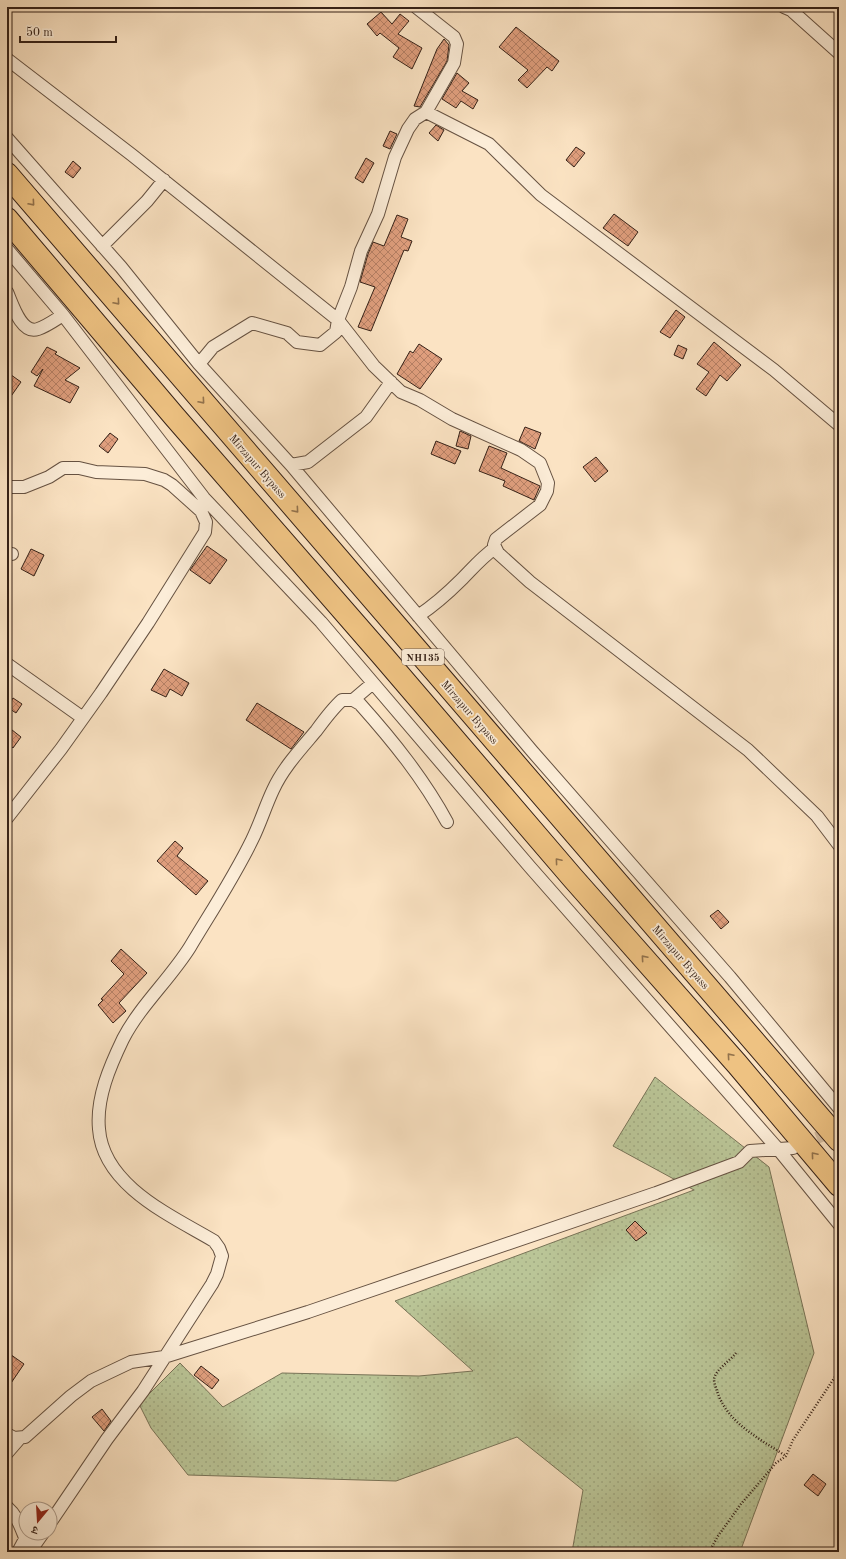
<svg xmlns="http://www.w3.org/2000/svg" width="846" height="1559" font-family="'Old Standard TT','Noto Serif Devanagari',serif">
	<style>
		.grass { fill: url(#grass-dots); stroke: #787357 }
		.building { fill: url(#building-cross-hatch); stroke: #352117 }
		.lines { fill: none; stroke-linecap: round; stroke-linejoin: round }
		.street-tunnel { stroke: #d3bca1; stroke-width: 12; stroke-dasharray: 12 6; stroke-linecap: butt }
		.street-casing { stroke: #665242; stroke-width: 14 }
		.highway-casing { stroke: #352117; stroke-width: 24 }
		.path { stroke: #352117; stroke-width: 2.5; stroke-dasharray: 1 2; stroke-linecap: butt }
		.street { stroke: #fcedd8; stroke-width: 12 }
		.highway { stroke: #eec282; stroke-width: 22 }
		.oneway { stroke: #92724c }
		.labels { text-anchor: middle; stroke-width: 3.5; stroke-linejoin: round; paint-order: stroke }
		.shield { fill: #fcedd8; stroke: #715e51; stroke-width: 1 }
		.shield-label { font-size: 10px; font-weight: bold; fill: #352117 }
		.street-label { font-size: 11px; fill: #352117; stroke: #fcedd8 }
	</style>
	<defs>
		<pattern id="grass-dots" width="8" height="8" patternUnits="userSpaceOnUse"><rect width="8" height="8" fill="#bac597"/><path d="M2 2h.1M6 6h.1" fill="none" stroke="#a0a981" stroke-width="1.8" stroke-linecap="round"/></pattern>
		<pattern id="building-cross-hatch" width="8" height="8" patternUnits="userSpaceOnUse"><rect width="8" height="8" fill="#df9e7d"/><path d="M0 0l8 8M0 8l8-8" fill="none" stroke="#b68065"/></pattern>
	</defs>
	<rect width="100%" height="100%" fill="#fbe3c3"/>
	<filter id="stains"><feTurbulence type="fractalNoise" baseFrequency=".005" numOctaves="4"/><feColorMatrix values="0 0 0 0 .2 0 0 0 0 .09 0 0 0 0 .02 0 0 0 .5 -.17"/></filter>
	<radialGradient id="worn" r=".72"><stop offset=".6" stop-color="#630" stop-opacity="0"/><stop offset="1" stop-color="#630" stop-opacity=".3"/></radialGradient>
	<path class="grass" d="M655,1077L769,1167L814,1353L740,1552H572L583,1490L517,1437L396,1481L188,1475L151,1428L139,1404L180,1363L223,1407L282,1373L419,1376L473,1371L395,1301L694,1190L613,1146Z"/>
	<path class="building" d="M381,12L392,24L400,14L409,21L398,34L422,48L412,69L393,57L399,48L380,33L377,36L367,24Z
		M516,27L559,61L552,71L547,67L527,88L518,80L528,70L499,47Z
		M444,39L449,45L447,61L420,107L414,106L437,49Z
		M457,73L469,83L462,91L478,100L473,109L461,101L456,108L442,99Z
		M436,125L444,130L438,141L429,133Z
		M390,131L397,134L390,149L383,146Z
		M576,147L585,153L574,167L566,160Z
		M366,158L374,163L363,183L355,178Z
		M73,161L81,168L73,178L65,172Z
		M614,214L638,232L628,246L603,228Z
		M397,215L408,219L401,237L412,241L408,251L404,250L371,331L358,327L375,287L360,282L368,254L373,242L384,246Z
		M676,310L685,317L670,338L660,332Z
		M714,342L741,365L727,381L720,375L706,396L696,389L709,372L697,364Z
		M419,344L442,359L420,389L397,374L410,351L413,353Z
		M678,345L687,349L683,359L674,355Z
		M47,347L57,352L55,354L80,368L65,380L79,387L70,403L34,386L43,369L37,376L31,372Z
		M7,372L21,382L7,402Z
		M525,427L541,433L535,449L519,441Z
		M460,431L471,436L468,449L456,446Z
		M110,433L118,439L108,453L99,446Z
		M436,441L461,451L455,464L431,454Z
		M489,446L507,453L501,468L540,486L534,500L503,486L505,481L479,471Z
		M596,457L608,471L595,482L583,467Z
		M207,546L227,560L210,584L190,570Z
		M31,549L44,555L34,576L21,569Z
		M164,669L189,683L182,696L170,689L166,697L151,690Z
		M13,698L22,704L16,713L7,707Z
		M257,703L304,732L291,749L246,720Z
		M7,726L21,737L13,748L7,743Z
		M175,841L183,848L177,856L208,881L196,895L157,861Z
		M718,910L729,922L721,929L710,916Z
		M121,949L147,973L119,1003L126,1011L113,1023L98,1005L103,1000L101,999L124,974L111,961Z
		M635,1221L647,1233L636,1241L626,1230Z
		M7,1352L24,1364L7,1389Z
		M201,1366L219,1380L212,1389L194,1375Z
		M102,1409L111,1421L104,1431L92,1417Z
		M813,1474L826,1484L818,1496L804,1485Z"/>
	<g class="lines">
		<path class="street-tunnel" d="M800,1145L836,1130"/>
		<defs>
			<path id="street" d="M784,7L791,10L839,53
				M7,59L132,155L338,320L374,366L401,392L420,400L452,419L521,450L540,463L548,483L547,491L540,505L496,539L494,545L498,553L530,582L748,750L817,816L839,845
				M426,112L489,144L541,195L774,370L839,425
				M7,138L121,267L199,364L291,465L532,751L730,977L839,1108
				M102,246L147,201L164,180
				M7,249L63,315L204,498L321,622L530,867L778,1149L839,1224
				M7,292C12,303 21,335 38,329C47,326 55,320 63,315
				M199,364L213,347L252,323L287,333L297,342L320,345L336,332L338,320L351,287L361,251L378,214L395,157L408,129L415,119L426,112L454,63L457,44L454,37L416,7
				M291,465L308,462L366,417L391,382
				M7,487H24L49,477L63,468H79L96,472L145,474L164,480L172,485L201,511L206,522L205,532L148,623L101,693L61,749L7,818
				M7,554H12
				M418,616C433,606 448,593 461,580C472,569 482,557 495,548
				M7,664L83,718
				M353,700L373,683
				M7,1434L14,1438L25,1437L71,1396L91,1381L131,1362L164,1357L308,1312L656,1193L739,1162L750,1151L793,1148
				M7,1453L20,1438
				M7,1507C21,1519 22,1535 31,1550L30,1552
				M50,1523L107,1439L143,1391L212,1284L217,1274L222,1256L219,1248L214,1241C172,1216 103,1186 99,1129C96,1098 110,1066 123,1039C140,1006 170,979 190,947C211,912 234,877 252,840C260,824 265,807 273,790C283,768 300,750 316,731C324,720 332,709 342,700H353L360,704C393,741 423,778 447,822
				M31,1550L43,1533
				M18,1552L25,1539"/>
			<path id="highway" d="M7,174L839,1140
				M7,219L174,416L382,655L572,877L737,1064L839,1185"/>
		</defs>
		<use href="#street" class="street-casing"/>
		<use href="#highway" class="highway-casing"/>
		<path class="path" d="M736,1353C730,1361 716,1369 714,1379C714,1383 716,1388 717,1391C727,1423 760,1439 786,1456
			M709,1552L718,1536L741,1504L776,1463L786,1456L793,1440L839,1371"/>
		<use href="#street" class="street"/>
		<use href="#highway" class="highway"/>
	</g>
	<defs><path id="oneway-chevron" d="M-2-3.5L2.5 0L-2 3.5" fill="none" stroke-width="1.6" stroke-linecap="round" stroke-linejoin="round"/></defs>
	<g class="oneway">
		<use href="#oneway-chevron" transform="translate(32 203) rotate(49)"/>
		<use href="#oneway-chevron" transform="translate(117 302) rotate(49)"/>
		<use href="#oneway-chevron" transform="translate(202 401) rotate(49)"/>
		<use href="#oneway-chevron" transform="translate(296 510) rotate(49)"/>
		<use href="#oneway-chevron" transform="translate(558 861) rotate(-130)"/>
		<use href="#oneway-chevron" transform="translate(644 958) rotate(-131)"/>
		<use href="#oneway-chevron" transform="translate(730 1056) rotate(-131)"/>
		<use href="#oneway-chevron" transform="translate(814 1155) rotate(-130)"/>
	</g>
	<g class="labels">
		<rect class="shield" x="402" y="649" width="42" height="16" rx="3"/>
		<g class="shield-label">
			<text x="423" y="661">NH135</text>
		</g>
		<g class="street-label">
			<text transform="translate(258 466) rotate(49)" y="4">Mirzapur Bypass</text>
			<text transform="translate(470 712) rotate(49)" y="4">Mirzapur Bypass</text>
			<text transform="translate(681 957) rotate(49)" y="4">Mirzapur Bypass</text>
		</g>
	</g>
	<rect width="846" height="1559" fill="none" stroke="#fbe3c3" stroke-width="24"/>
	<rect x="8" y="8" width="830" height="1543" fill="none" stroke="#352117" stroke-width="2"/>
	<rect x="12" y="12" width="822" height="1535" fill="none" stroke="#352117"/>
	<g transform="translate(38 1521) rotate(198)"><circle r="19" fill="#fcedd8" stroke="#ac9b8b"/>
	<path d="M0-3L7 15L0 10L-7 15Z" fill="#8f2418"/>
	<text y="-6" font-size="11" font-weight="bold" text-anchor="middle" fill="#352117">उ</text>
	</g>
	<path d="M20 36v6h96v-6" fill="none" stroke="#352117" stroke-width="2"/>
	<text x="26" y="36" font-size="12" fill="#352117" stroke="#fcedd8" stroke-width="3" paint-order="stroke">50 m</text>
	<rect width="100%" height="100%" filter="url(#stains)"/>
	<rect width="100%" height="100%" fill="url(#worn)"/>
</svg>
